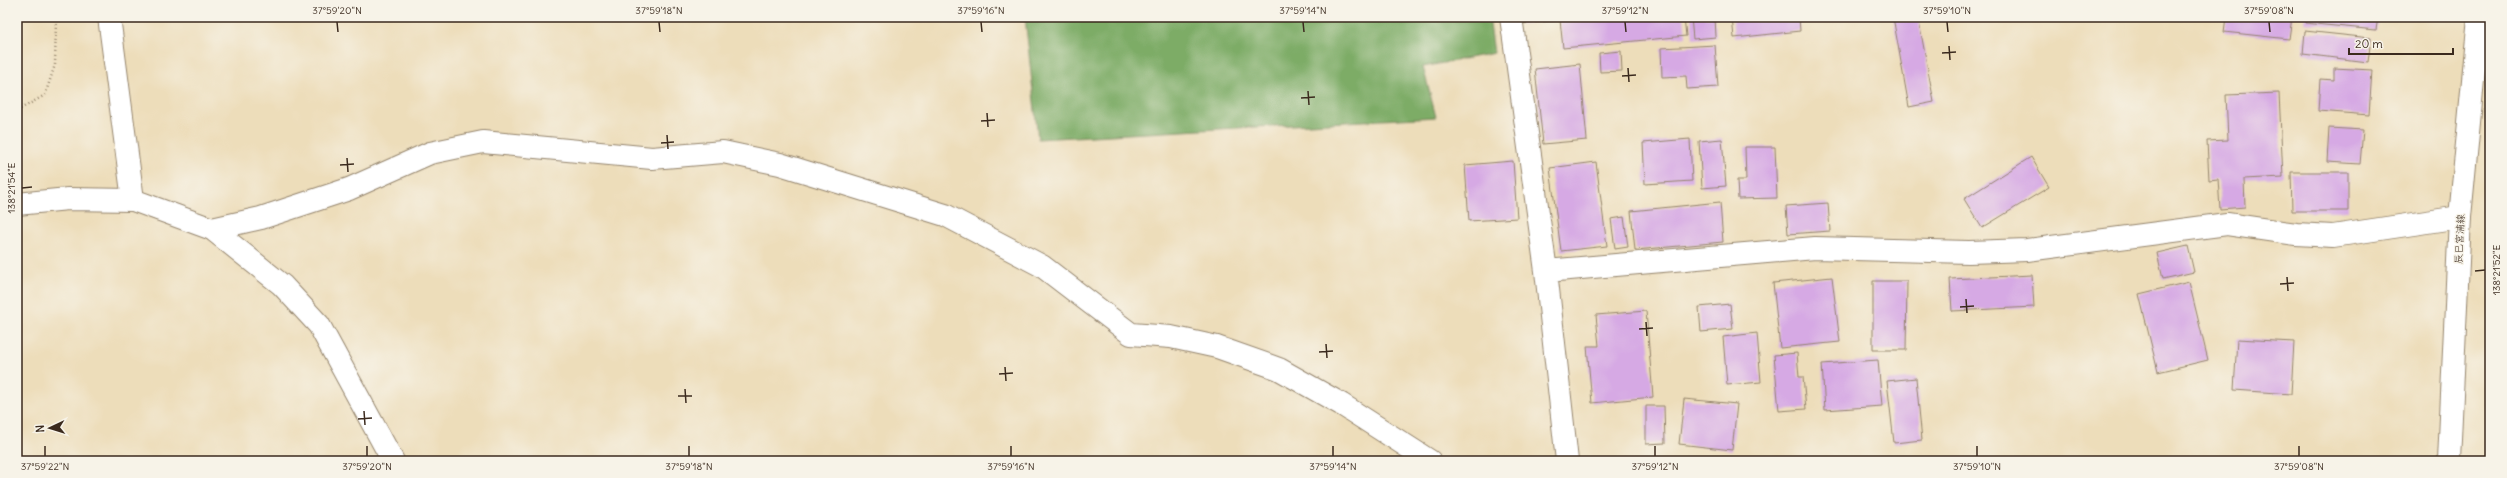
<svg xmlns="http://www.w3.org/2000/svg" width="2507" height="478" font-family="Delius,'Klee One',sans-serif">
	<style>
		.forest { fill: #7dac66; stroke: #5c6b42 }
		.building { fill: #d6a9e4 }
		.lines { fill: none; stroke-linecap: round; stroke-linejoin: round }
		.street-casing { stroke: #94846c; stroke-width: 24 }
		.secondary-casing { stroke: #94846c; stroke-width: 24 }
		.path { stroke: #94846c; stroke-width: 2.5; stroke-dasharray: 1 3; stroke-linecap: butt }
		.street { stroke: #fff; stroke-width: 22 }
		.secondary { stroke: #fff; stroke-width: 22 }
		.ticks { fill: none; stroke: #3b2a1e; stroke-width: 1.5 }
		.labels { text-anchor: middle; stroke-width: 3; stroke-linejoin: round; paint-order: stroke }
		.street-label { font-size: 10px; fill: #3b2a1e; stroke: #f7f3e8 }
		.neatline { fill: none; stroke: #3b2a1e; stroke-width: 1.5 }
		.ticks-label { font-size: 10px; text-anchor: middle; fill: #3b2a1e }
	</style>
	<rect width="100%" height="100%" fill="#f7f3e8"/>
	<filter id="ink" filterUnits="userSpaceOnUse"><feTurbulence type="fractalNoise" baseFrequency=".025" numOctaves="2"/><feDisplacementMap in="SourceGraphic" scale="8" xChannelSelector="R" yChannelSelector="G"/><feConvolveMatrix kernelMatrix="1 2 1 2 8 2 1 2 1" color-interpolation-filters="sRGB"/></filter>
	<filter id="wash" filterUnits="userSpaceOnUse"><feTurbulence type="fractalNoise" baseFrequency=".012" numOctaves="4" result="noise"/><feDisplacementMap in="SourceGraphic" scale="16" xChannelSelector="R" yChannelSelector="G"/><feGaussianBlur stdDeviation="0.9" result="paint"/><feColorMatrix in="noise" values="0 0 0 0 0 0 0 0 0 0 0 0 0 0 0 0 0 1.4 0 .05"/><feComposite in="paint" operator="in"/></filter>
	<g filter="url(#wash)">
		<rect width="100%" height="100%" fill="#edddba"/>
		<path class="forest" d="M1025,17H1489L1494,53L1423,67L1436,117L1038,139Z"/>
		<g id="blocks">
			<path class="building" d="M1519,17H1684L1686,36L1563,48L1560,20L1520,24Z
				M1691,17H1715L1716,37L1693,39Z
				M1732,17H1799L1800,31L1734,38Z
				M1893,17H1918L1934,102L1909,107Z
				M2226,17H2292L2289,39L2224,32Z
				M2306,17H2378L2376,30L2305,23Z
				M2305,31L2371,38L2368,62L2303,54Z
				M1715,45L1718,87L1687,89L1686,76L1662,77L1661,48Z
				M1621,51L1622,71L1600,72L1599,53Z
				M1580,64L1587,140L1543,144L1535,69Z
				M2334,68L2372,70L2369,115L2318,111L2320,79L2334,80Z
				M2279,93L2283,177L2244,179L2245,207L2220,209L2218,179L2209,180L2207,141L2228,140L2226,95Z
				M2329,128L2363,130L2360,164L2327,162Z
				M1690,139L1692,181L1645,184L1643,143Z
				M1722,139L1726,186L1702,188L1699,141Z
				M1745,147H1775L1777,198L1738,199L1737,180H1746Z
				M2031,157L2049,187L1982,228L1964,199Z
				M1513,161L1517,218L1469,221L1465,165Z
				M1596,162L1607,246L1561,251L1550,168Z
				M2291,172H2348V211H2292Z
				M1720,202L1723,242L1635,250L1631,211Z
				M1828,203L1830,231L1788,234L1786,206Z
				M1624,217L1628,247L1615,249L1611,219Z
				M2188,246L2194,272L2163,279L2157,253Z
				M2032,275L2034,307L1952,311L1950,279Z
				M1832,277L1840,342L1780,348L1773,283Z
				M1873,281H1907L1906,350H1873Z
				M2189,282L2208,360L2158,372L2139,294Z
				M1730,304L1733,329L1701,332L1699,307Z
				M1646,311L1653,397L1592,403L1587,346H1599L1596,315Z
				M1757,333L1761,382L1727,385L1723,337Z
				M2237,339L2294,342L2291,394L2234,390Z
				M1797,353L1799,377H1803L1806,409L1779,411L1774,355Z
				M1878,360L1882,406L1825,410L1822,364Z
				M1916,378L1922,440L1894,443L1887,381Z
				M1684,399L1737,404L1732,450L1679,444Z
				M1646,406H1664L1665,443L1646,444Z"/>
		</g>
	</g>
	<g filter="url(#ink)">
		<use href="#blocks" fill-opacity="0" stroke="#94846c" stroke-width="1"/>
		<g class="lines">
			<defs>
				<path id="street" d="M109,17L133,200
					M1511,17L1546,271L1815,248L1969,252L2027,250L2227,224L2296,234L2333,236L2460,217
					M212,229L261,218L349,189L430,153L483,142L652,158L723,152L780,164L945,215L1042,266L1131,334L1171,337L1217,347L1279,369L1341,404L1430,461
					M1546,271L1567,461"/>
				<path id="secondary" d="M17,204L68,199L133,200L212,229L282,285L319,325L393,461
					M2449,461L2460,217L2479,17"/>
			</defs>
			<use href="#street" class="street-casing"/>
			<use href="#secondary" class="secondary-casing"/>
			<path class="path" d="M17,111L45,95L55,65L56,17"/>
			<use href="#street" class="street"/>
			<use href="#secondary" class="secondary"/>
		</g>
	</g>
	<path class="ticks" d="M337,22L338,32M659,22L660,32M981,22L982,32M1303,22L1304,32M1625,22L1626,32M1947,22L1948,32M2269,22L2270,32M1949,46L1950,60M1942,53L1956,52M1628,68L1629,82M1622,76L1636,75M1308,91L1309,105M1301,98L1315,97M987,113L988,127M981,121L995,120M667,135L668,149M661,143L674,142M347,158L348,172M340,165L354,164M22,188L32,187M2475,271L2485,270M2287,277L2288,291M2280,284L2294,283M1966,299L1967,313M1960,307L1974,306M1646,322L1647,336M1639,329L1653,328M1326,344L1327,358M1319,352L1333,351M1005,367L1006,381M999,374L1013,373M685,389L686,403M678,396H692M364,411L365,425M358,419L372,418M45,446V456M367,446V456M689,446V456M1011,446V456M1333,446V456M1655,446V456M1977,446V456M2299,446V456"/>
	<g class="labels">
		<g class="street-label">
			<text transform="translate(2459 239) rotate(-87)" y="4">辰巳宮浦線</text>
		</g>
	</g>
	<rect width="2507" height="478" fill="none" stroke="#f7f3e8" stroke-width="44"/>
	<g transform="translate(50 428) rotate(266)" stroke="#f7f3e8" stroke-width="3" paint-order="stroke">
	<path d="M0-3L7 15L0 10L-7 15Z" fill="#3b2a1e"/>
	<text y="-6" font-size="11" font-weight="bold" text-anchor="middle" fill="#3b2a1e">N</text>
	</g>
	<path d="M2349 48v6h104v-6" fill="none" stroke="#3b2a1e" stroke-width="2"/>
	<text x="2355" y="48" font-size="12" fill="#3b2a1e" stroke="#f7f3e8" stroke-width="3" paint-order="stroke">20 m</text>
	<rect x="22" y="22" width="2463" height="434" class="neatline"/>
	<g class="ticks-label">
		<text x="337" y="14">37°59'20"N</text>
		<text x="659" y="14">37°59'18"N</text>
		<text x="981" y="14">37°59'16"N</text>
		<text x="1303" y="14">37°59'14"N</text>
		<text x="1625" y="14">37°59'12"N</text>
		<text x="1947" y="14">37°59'10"N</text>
		<text x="2269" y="14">37°59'08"N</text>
		<text transform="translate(11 188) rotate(-90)" y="4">138°21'54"E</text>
		<text transform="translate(2496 270) rotate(-90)" y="4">138°21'52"E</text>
		<text x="45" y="470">37°59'22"N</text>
		<text x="367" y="470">37°59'20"N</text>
		<text x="689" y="470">37°59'18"N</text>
		<text x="1011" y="470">37°59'16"N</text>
		<text x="1333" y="470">37°59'14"N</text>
		<text x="1655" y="470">37°59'12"N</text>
		<text x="1977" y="470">37°59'10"N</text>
		<text x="2299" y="470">37°59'08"N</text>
	</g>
</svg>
